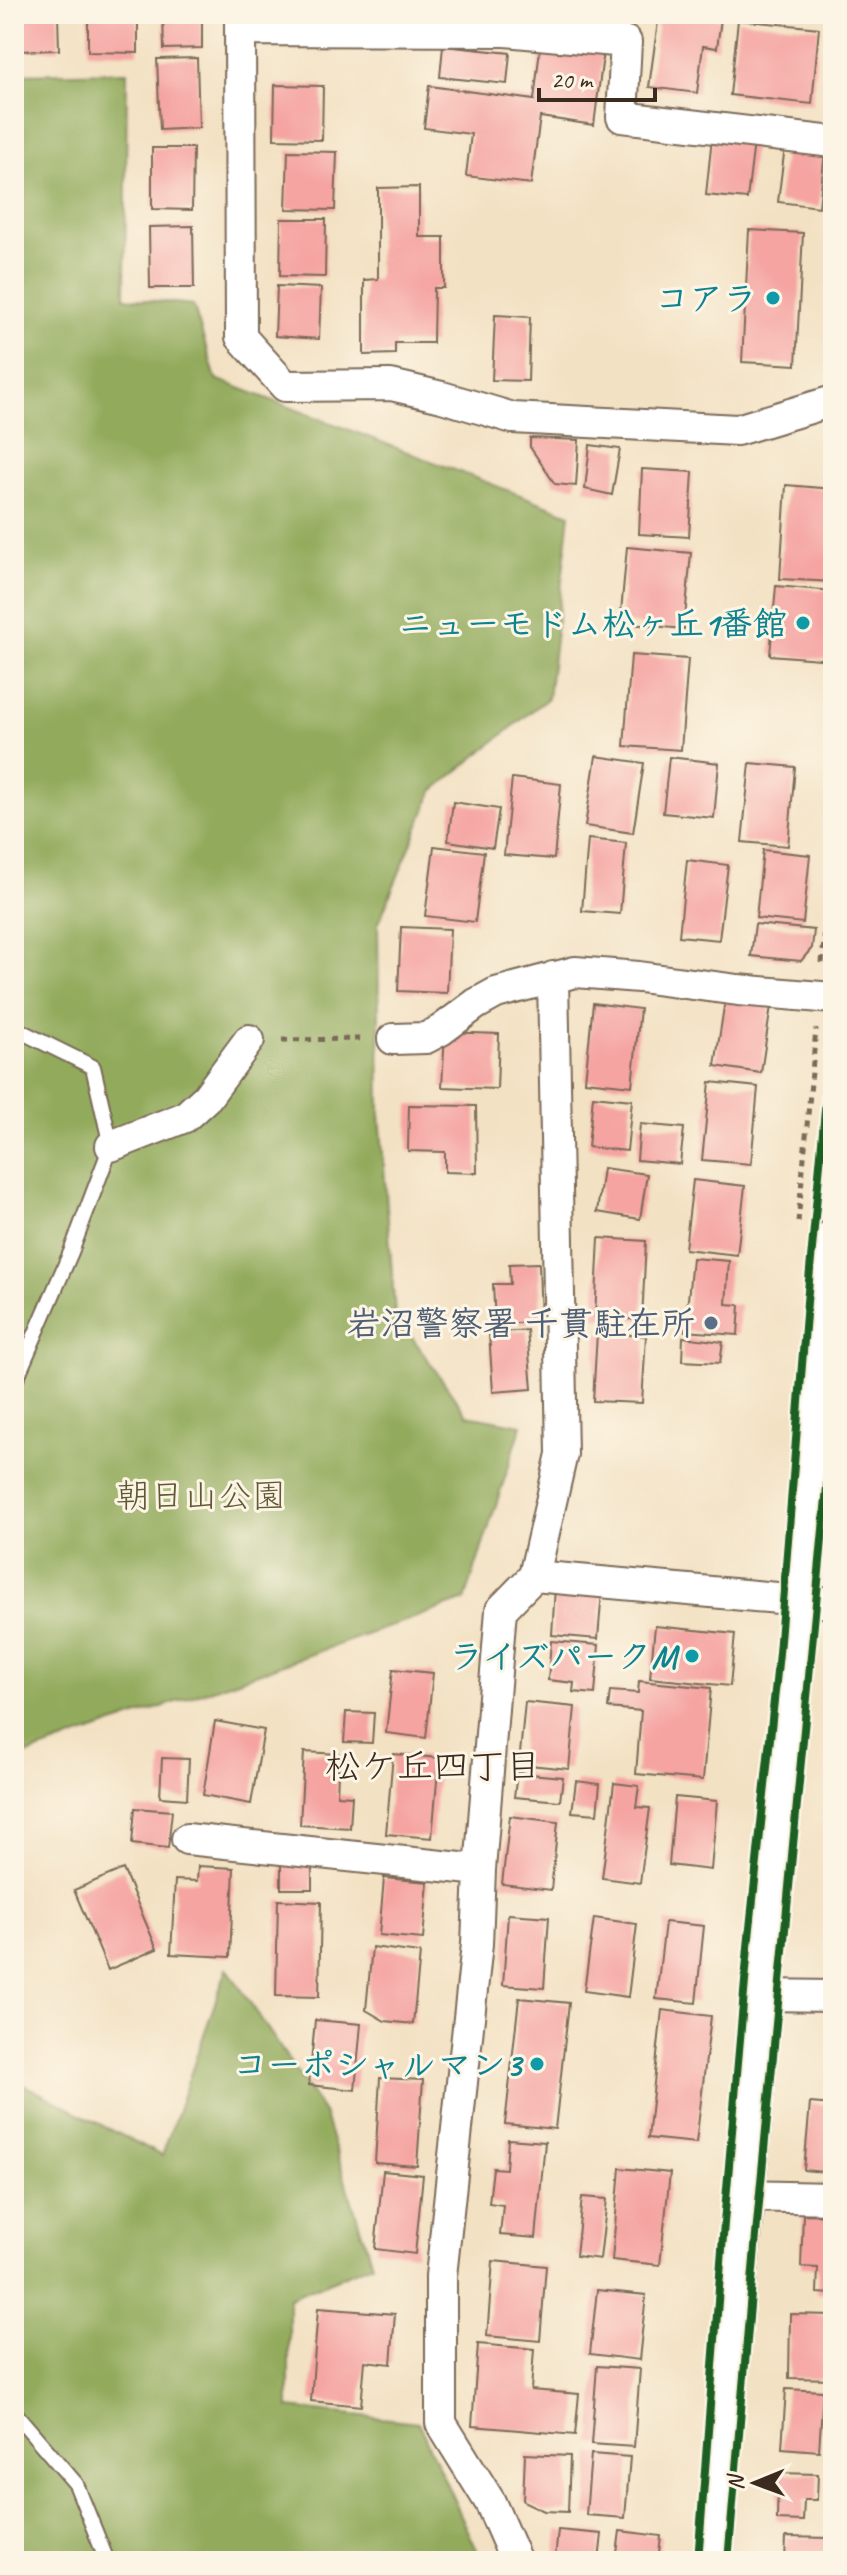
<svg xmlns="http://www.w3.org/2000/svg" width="847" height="2575" font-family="Caveat,'Klee One',sans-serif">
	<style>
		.forest { fill: #92aa5b; stroke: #666a3c; stroke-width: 2 }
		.building { fill: #f5a4a2 }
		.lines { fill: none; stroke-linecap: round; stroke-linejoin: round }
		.service-casing { stroke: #7b6a58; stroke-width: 18 }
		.minor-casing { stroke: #7b6a58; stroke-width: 34 }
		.tertiary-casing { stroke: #7b6a58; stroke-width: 40 }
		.path { stroke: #7b6a58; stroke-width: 5; stroke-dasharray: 6 6; stroke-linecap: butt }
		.service { stroke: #fff; stroke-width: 14 }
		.minor { stroke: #fff; stroke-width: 30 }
		.tertiary { stroke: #fff; stroke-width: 36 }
		.cycleway-casing { stroke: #fcf5e5; stroke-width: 13 }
		.cycleway { stroke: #1b5e20; stroke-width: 8 }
		.culture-dot { fill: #0f9aa8; stroke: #fcf5e5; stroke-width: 3 }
		.service-dot { fill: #5c6f8a; stroke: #fcf5e5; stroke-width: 3 }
		.labels { text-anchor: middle; stroke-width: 6; stroke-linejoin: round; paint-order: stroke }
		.culture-label { font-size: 34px; font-weight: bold; fill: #0d838f; stroke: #fcf5e5; text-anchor: end }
		.service-label { font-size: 34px; font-weight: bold; fill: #4e5e75; stroke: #fcf5e5; text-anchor: end }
		.park-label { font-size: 34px; fill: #615834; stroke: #fcf5e5 }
		.neighbourhood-label { font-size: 36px; fill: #3b2a1e; stroke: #fcf5e5 }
	</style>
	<rect width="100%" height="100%" fill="#fcf5e5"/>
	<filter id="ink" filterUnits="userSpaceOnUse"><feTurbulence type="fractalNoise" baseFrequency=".0125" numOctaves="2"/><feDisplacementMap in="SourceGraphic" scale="16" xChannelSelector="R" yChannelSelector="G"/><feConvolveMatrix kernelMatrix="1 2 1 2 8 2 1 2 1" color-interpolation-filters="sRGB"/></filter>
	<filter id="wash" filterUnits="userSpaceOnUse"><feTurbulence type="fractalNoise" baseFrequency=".006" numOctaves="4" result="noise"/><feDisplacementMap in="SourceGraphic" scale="32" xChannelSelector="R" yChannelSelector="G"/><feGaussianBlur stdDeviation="1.8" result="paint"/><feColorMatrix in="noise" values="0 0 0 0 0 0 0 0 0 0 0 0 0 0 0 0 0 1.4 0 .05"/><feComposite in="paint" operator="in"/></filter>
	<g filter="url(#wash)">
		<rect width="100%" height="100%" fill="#f3e1c3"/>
		<path class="forest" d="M127,72L125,298L193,305L216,379L570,514L548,698L433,791L378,924L380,1114L395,1313L467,1415L522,1425L465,1600L14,1759V74Z
			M227,1968L324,2113L372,2264L289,2298V2408L418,2422L482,2561H14V2080L162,2156Z"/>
		<g id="blocks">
			<path class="building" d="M15,14H58L59,50L16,51Z
				M88,14H138V53L88,52Z
				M163,14H202V48L164,49Z
				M659,14H684L721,19L717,48L703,46L697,93L649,87Z
				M738,20L819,28L812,104L730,95Z
				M541,40L604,48L594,125L540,117L531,184L466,176L471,134L424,128L429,86L534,100Z
				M443,46L510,53L507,84L440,77Z
				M197,58L199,128L160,130L157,59Z
				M275,85L323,86L322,140L274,139Z
				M712,137L754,142L747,199L706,195Z
				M785,146L825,151L819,207L778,202Z
				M152,148H193L192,210L152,209Z
				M288,151L337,152L335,210L286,209Z
				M419,187V237H444V288H434L433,343H395V354L364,355V280L378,279V188Z
				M281,219H326L325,277L280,276Z
				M193,226L194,288H150L149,227Z
				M749,230L803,233L796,365L742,362Z
				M277,286L321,288L319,339L275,336Z
				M495,315L530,317L528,381L492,380Z
				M530,438L579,440L576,486L555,484L530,447Z
				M590,445L620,449L612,495L585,489Z
				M642,469L693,472L689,537L639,534Z
				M786,485L833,489V582L780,579Z
				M627,547L691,553L684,629L620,623Z
				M776,586L833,591L832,660L770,655Z
				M631,655L688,659L681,750L624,746Z
				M596,756L644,763L633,833L585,826Z
				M669,757L719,763L714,818L663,813Z
				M750,763L795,767L788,846L742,842Z
				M512,778L561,784L554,859L504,855Z
				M453,802L499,809L493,848L448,841Z
				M588,839L626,843L620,914L582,911Z
				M434,846L484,852L475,922L425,916Z
				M763,850L810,855L803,923L756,918Z
				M687,860L728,865L719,940L679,936Z
				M755,924L814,930L812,948L801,961L751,956Z
				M401,927L450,929L447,993L398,991Z
				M725,1000L771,1006L761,1073L715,1066Z
				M593,1003L640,1009L632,1086L585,1081Z
				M445,1032L499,1034L497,1089L442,1087Z
				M710,1082L758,1087L751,1164L702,1160Z
				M593,1096L632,1100L627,1151L588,1147Z
				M409,1105L476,1106L477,1173L445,1172V1152L408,1151Z
				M640,1124L684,1128L680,1164L637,1160Z
				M603,1168L647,1174L640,1219L597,1212Z
				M693,1180L745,1186L737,1255L685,1249Z
				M599,1238L646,1241L642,1320L595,1317Z
				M692,1258L729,1261L726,1304L740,1305L738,1335L685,1331Z
				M539,1263L541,1322L495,1324L493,1284H510L509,1264Z
				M527,1330L532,1389L493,1392L489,1333Z
				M597,1333L646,1336L642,1403L593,1401Z
				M683,1337L723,1342L720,1363L682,1361Z
				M555,1587L602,1590L598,1639L552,1635Z
				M655,1626L735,1634L730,1686L650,1678Z
				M551,1641L599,1645L595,1694L573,1692L574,1683L548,1680Z
				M393,1669L433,1673L426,1738L386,1733Z
				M639,1681L711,1688L703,1780L636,1774L641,1711L608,1708L610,1691L638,1693Z
				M525,1702L575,1707L569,1769L519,1764Z
				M346,1712L374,1713L372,1743L344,1742Z
				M215,1721L264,1730L251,1804L203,1795Z
				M304,1752L339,1754L337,1795L352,1796L350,1828L300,1825Z
				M393,1754L439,1758L432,1838L386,1834Z
				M162,1758L189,1759L187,1799L160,1797Z
				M517,1773L563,1777L560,1801L514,1797Z
				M576,1781L600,1784L597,1814L572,1812Z
				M614,1783L639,1786L636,1807L650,1808L640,1883L602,1878Z
				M675,1797L717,1801L711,1870L669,1865Z
				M135,1808L172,1811L168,1848L132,1844Z
				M510,1816L558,1822L551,1890L502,1884Z
				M281,1859H312V1889H281Z
				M198,1866L234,1868L230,1957L171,1954L175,1880L197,1881Z
				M123,1869L157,1949L108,1970L74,1890Z
				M384,1878L428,1882L423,1939L379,1935Z
				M278,1900L321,1902L319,1997L276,1996Z
				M508,1914L549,1917L544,1988L503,1985Z
				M594,1918L637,1924L628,1997L584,1991Z
				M665,1922L704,1926L696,2003L656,1999Z
				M372,1947L420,1953L413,2024L385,2021L366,2010Z
				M519,1998L569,2003L555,2129L505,2124Z
				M662,2010L711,2016L696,2143L648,2138Z
				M315,2020L361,2024L355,2090L309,2085Z
				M380,2078L423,2080L417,2166L375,2163Z
				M810,2103L833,2105V2173L804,2170Z
				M508,2139L545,2142L536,2238L500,2235L503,2205L489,2203L493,2168L506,2169Z
				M620,2168L670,2173L660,2265L612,2260Z
				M383,2171L423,2175L415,2254L375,2249Z
				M582,2197L607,2199L600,2259L576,2256Z
				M803,2214L833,2215V2294L817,2293L818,2268L801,2267Z
				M493,2261L546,2266L540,2341L487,2336Z
				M597,2290L646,2295L639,2360L590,2354Z
				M318,2308L395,2314L391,2364L365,2361L361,2406L311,2401Z
				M790,2314L833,2315V2379L789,2378Z
				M478,2344L534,2349L531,2390L579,2394L575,2435L472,2426Z
				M597,2366L640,2369L634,2447L591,2444Z
				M786,2389L823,2391L819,2451L782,2448Z
				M525,2454L570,2456L568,2512L544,2511L523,2501Z
				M591,2454L630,2457L625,2518L586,2515Z
				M778,2473L818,2474L817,2500H804L803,2521L777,2520Z
				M558,2530L602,2534L599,2561L555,2560Z
				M620,2531L661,2536L658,2561H616Z
				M786,2537L829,2538L828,2561H785Z"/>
		</g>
	</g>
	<g filter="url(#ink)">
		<use href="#blocks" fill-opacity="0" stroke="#7b6a58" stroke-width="2"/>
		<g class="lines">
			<defs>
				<path id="service" d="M14,1028L93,1067L111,1146L71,1252L14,1384
					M14,2412L76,2484L107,2561"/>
				<path id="minor" d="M240,14L241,337L285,386L391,385L442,397L513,418L737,430L833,401
					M241,30L505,31L626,42L622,117L833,142
					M393,1039L426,1038L441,1030L476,1004L496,993L575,972L639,977L738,990L833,998
					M111,1146L185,1117L207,1097L249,1040
					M534,1576L833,1603
					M187,1839L480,1870
					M763,1995L833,1996
					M744,2196L833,2198
					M516,2561L490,2502L441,2423V2276L477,1944L480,1870L501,1610L534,1576L562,1454L553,977"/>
				<path id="tertiary" d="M713,2561C751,2120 795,1679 833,1238"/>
			</defs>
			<use href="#service" class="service-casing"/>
			<use href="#minor" class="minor-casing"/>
			<use href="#tertiary" class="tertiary-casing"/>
			<path class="path" d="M822,963L833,840
				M282,1040L360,1039
				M798,1222L816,1029"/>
			<use href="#service" class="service"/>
			<use href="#minor" class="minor"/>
			<use href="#tertiary" class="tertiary"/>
			<defs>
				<path id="cycleway" d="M698,2561L724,2223L748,1947L779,1653L807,1302L833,1025
					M728,2561L757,2224L833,1424"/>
			</defs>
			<use href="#cycleway" class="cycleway-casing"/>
			<use href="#cycleway" class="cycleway"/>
		</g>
	</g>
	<g class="culture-dot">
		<circle cx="773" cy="298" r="8"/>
		<circle cx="803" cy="623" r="8"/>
		<circle cx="692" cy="1656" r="8"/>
		<circle cx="537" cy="2064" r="8"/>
	</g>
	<circle class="service-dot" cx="711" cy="1323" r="8"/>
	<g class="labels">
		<g class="culture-label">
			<text x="757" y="310">コアラ</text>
			<text x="787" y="635">ニューモドム松ヶ丘1番館</text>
			<text x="676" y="1668">ライズパークM</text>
			<text x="521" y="2076">コーポシャルマン3</text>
		</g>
		<g class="service-label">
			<text x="695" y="1335">岩沼警察署 千貫駐在所</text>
		</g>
		<g class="park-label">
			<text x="201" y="1507">朝日山公園</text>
		</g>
		<g class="neighbourhood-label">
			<text x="433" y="1778">松ケ丘四丁目</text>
		</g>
	</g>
	<rect width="847" height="2575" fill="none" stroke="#fcf5e5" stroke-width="48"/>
	<g transform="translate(755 2483) rotate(269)" stroke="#fcf5e5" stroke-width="6" paint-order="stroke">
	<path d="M0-6L14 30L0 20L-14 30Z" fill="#3b2a1e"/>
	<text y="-12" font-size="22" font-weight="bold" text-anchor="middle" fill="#3b2a1e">N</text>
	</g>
	<path d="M539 88v12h116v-12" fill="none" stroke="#3b2a1e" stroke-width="4"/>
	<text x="551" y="88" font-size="24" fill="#3b2a1e" stroke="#fcf5e5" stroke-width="6" paint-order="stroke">20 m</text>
</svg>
